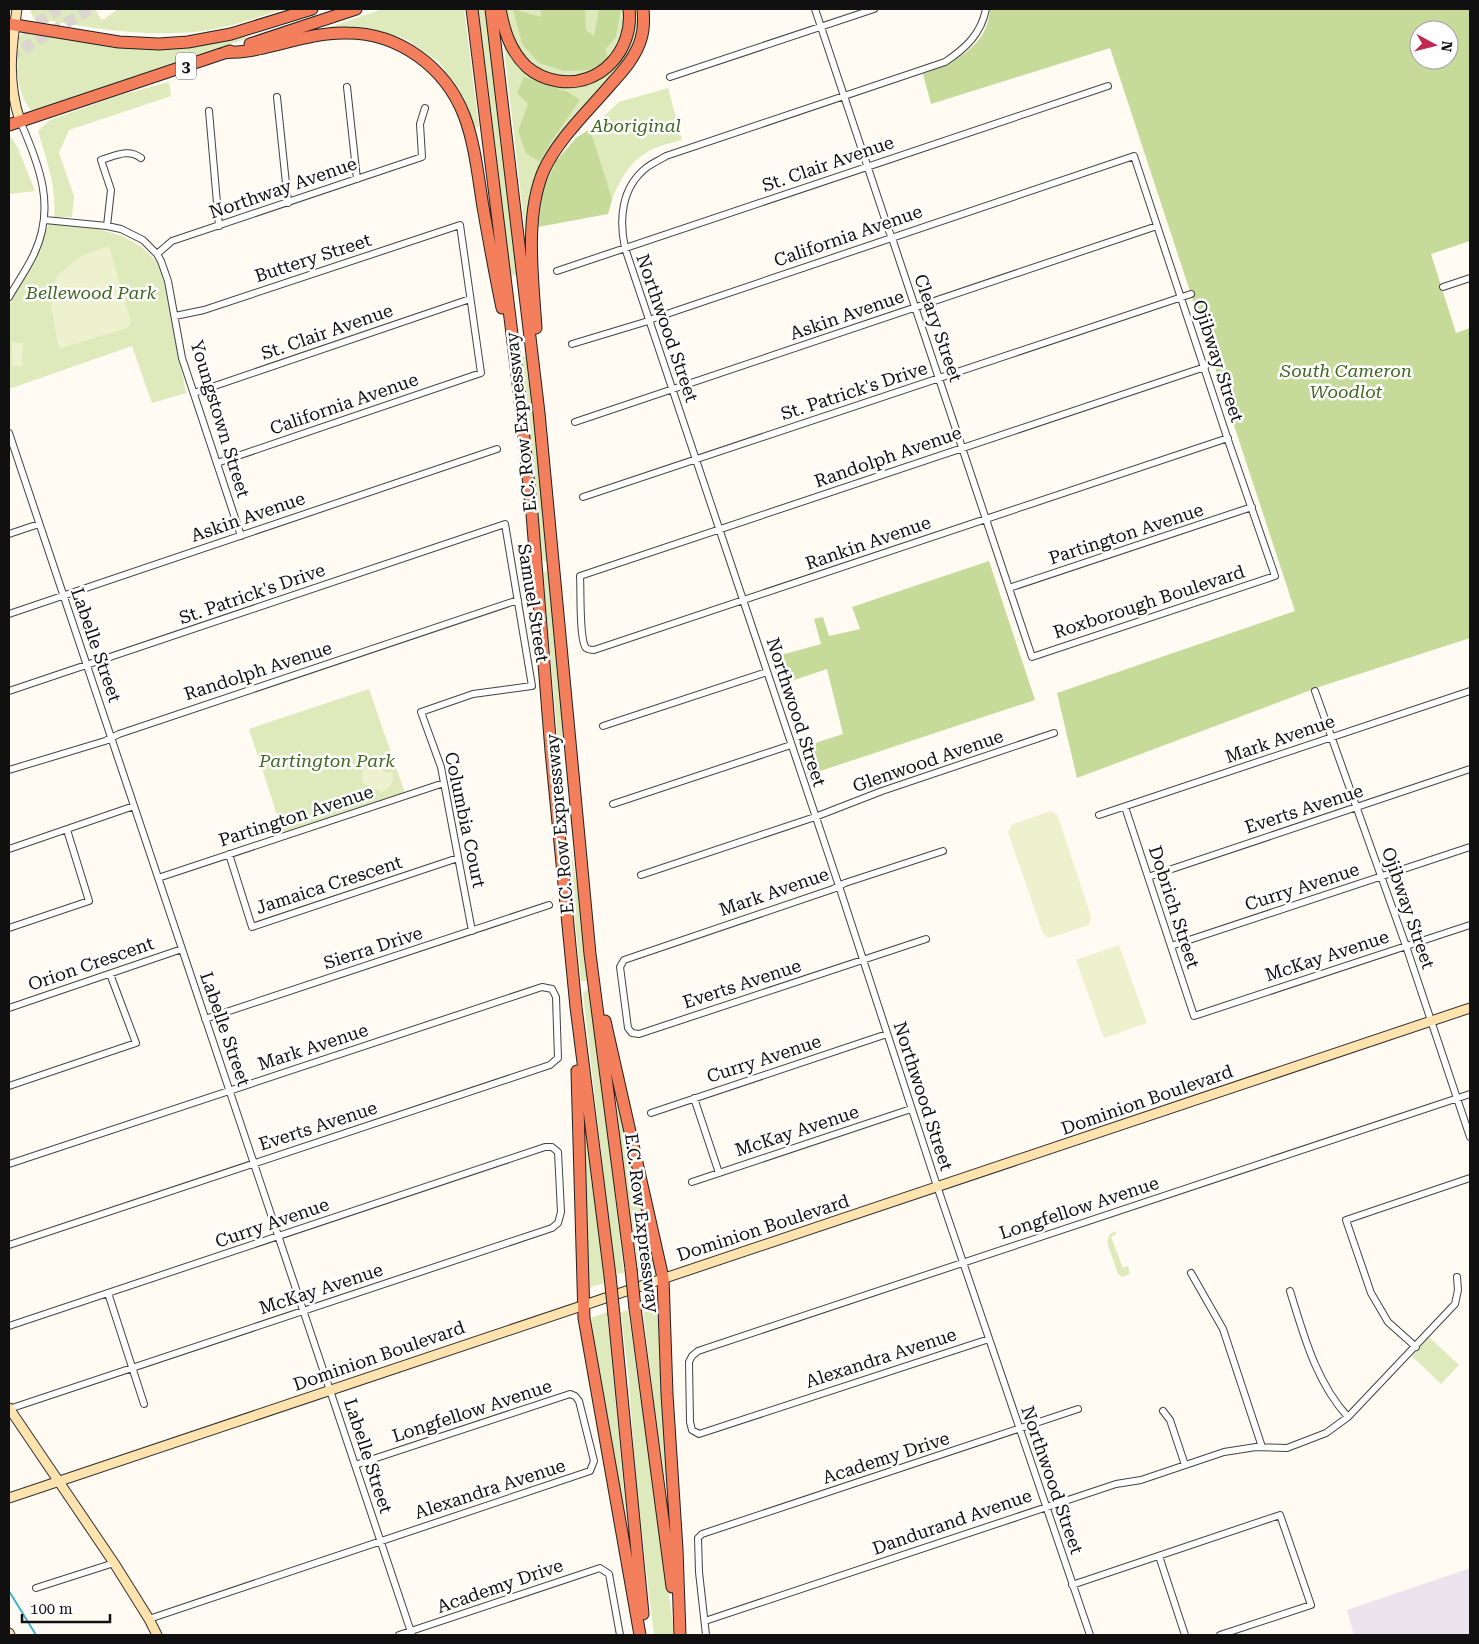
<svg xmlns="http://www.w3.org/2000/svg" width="1479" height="1644" font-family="'Roboto Serif',serif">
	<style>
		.industrial { fill: #ebe4ee }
		.green { fill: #deeabb }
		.forest { fill: #c6db9a; fill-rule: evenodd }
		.pitch { fill: #edf1cd }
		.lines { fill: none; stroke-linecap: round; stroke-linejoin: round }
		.stream { stroke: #3eb4cd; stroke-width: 2 }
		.highway-tunnel { stroke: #dbd7d0; stroke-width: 11; stroke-dasharray: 11 5.5; stroke-linecap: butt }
		.street-casing { stroke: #434343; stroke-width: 8 }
		.secondary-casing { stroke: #323232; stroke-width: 11 }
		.highway-casing { stroke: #212121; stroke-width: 13 }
		.street { stroke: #fff; stroke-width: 6 }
		.secondary { stroke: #fee3ae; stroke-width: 9 }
		.highway { stroke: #f37f5c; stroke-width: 11 }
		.highway-bridge-casing { stroke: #212121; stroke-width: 13; stroke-linecap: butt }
		.highway-bridge { stroke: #f37f5c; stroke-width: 11 }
		.labels { text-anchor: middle; stroke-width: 5; stroke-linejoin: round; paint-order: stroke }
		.shield { fill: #fff; stroke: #585858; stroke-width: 1 }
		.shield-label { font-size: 16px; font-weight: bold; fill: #101010 }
		.park-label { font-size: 18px; font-style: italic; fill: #3f681f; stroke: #fff }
		.street-label { font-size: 18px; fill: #101010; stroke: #fff }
	</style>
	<rect width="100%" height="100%" fill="#fffaf2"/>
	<path class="industrial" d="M1470,1568V1635H1354L1347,1610Z"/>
	<path class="green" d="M30,9H95L101,19H104L118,9H283C254,19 225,29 194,32C140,37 86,27 33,18Z
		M383,9H464L479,127L473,128L460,92L440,63L406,39L369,28L315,32Z
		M478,9H486L520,274L511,276Z
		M505,9H626L620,47L598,68L578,75H558L539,68L526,57L516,43Z
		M634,9H641L636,42L627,60L554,145L526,239L503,39L552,83L613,67Z
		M24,33L137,49L191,46L245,36L246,39L36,110H31C15,91 16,62 19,40L20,35Z
		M169,82L171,96L69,130L59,153L74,196L72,217H54C57,187 46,159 38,131L50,120L117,96Z
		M668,88L682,140C672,143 660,145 651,150C626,163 615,188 608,214L592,135L576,138L590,129L619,102Z
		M9,137H11L18,148L35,191L9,194Z
		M49,223L98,229L122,236L142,247L159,264L166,285L186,393L152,403L132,346L9,389V305L35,261Z
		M522,356H526L529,358L551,560L546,562L542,559L520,360Z
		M549,569L556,627L563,744L558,743L543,573Z
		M369,689L405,793L283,833L249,729Z
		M570,844L586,938L591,981H581L575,920Z
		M587,989L591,992L624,1273L615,1274L583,993Z
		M616,1095L654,1265V1269L639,1273L621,1145Z
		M585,1111L605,1283L588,1288L582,1112Z
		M1116,1231V1234L1111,1237L1123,1268L1128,1266L1130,1274L1122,1277L1118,1274L1107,1242L1110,1234Z
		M658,1296L669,1507L654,1404L642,1300Z
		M628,1310C643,1419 662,1527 674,1635H654L637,1492L628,1372L621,1312Z
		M607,1312L628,1534L626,1536L591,1318Z
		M1429,1337L1459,1365L1441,1384L1412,1356Z"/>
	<path class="forest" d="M513,9L541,17V9H585L586,30L594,36L599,9H621L616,37L605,50L608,58L592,70L564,71L539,63L522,44Z
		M990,9H1470V241L1431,254L1456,333L1470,328V638L1319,687L1077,778L1057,693L1295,611L1110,48L931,104L923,74C954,62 988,47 990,9ZM1419,30H1449V60H1419Z
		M524,77L568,92L580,100L551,142L540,162L526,153L518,131L528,104L517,93Z
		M590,129L612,199L608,214L538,227L543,190L556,161L576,138Z
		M989,561L1035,700L808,775L800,748L843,734L827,669L779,685L770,658L821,644L814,619L823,617L829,636L860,629L852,607Z"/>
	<path class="pitch" d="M109,246L131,322L127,328L59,349L51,307L56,277L81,256Z
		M12,342L23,343L22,366H11Z
		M370,765L378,766L387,773L392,772C395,780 391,788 382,792C374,787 359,787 362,774C363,769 365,767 370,765Z
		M1051,811L1058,816L1091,917L1089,925L1049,938L1043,934L1008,832L1013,824Z
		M1119,945L1147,1023L1104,1038L1076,960Z"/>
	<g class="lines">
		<path class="stream" d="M9,1591L36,1635"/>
		<path class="highway-tunnel" d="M9,40L59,9
			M9,57L90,9"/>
		<defs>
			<path id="street" d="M986,9C981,34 966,48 945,62L666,156C660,160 652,163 646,168C621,188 619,220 625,248L839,886L937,1186L1090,1635
				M670,77L874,9
				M347,87L357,179
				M277,97L288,203
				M209,111L219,226
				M45,220L107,226L121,229L143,240L157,254L161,261L168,281L182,358L241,536
				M107,226L111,190L101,160C115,156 128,148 141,158
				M157,254L172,241L422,157L420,124L425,108
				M557,271L1108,86
				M1443,287L1470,278
				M9,297C17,283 27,269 34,254C56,208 40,166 20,121
				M175,316L204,310L460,225L481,373L217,463
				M572,344L645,322L649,320L1134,156L1228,440L1275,576L1032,657L892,238L889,231L815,9
				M1205,367L580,576C581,589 579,640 586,648C589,650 590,650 594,650L1228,438
				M194,393L470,299
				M575,422L1157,226
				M9,433L412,1635
				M583,497L1191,294
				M9,534L39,524
				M1009,588L1252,507
				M9,614L497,449
				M9,691L505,524L532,686L473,694L421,712L441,767L472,931
				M1315,691L1406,946L1470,1137
				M603,726L767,672
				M9,770L105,741L119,734L518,600
				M613,804L791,745
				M1125,807L1194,1016L1470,925
				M1099,815L1470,691
				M9,849L134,806
				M229,854L252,927L458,858
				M641,875L815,817L882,791L1054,733
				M1148,877L1470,769
				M158,878L444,783
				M9,928L89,901L67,830
				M926,939L639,1034L632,1033L628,1028L620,967L624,960L833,889L845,883L943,851
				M1171,946L1470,847
				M9,1008L182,949
				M205,1019L549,905
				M9,1086L136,1043L110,974
				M694,1098L719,1173
				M651,1113L887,1034
				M9,1164L542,987L552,989L556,997L558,1058L550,1065L9,1245
				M692,1182L911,1109
				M1191,1273L1223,1329L1262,1447
				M1290,1291C1304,1336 1316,1382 1348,1417
				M108,1293L144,1404
				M9,1326L545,1147H552L558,1152L561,1212L558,1223L552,1228L9,1409
				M989,1339L699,1434L692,1430L690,1422L689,1362L692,1356L698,1351L1470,1094
				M1416,1347L1388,1322L1371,1293L1346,1220L1470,1178
				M1163,1411L1170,1420L1185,1465
				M1159,1556L1185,1635
				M1072,1585L1280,1515L1311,1605L1220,1635
				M36,1588L114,1563
				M149,1619L590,1471L594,1461L579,1401L575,1396L570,1394L355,1465
				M705,1621L1116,1484L1141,1480L1224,1452L1256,1447L1287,1448L1326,1433L1348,1417L1455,1304L1458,1290L1457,1277
				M399,1635L600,1568L609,1574L620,1635
				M706,1635L699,1572L698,1538L702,1534L1078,1409"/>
			<path id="secondary" d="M17,9C11,50 7,81 20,121
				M9,1408L114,1563L149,1619L157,1635
				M9,1498L1470,1008
				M9,1633L10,1635"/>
			<path id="highway" d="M472,9L519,391L532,514L551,751L576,1007L610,1276
				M491,9L539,413L590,954L631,1269
				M500,9C504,30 510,51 527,67C535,74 546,79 558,81C600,88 634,50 629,9
				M9,24L119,42L159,44L188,42L231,34L312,9
				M250,44L356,9
				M224,53C235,52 247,52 258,49C287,43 317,32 347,33C399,33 445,67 464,115C475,144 478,176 483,207C489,241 495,274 502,308
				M9,125L230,51
				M536,328C533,280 524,215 544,170C558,139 590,109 612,83C624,70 636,56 641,39C644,29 644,19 643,9
				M605,1021L663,1278L667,1394L677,1549L680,1635
				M577,1071L584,1318L640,1635
				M635,1308L672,1587
				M614,1315L643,1614"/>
		</defs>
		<use href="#street" class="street-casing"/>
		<use href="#secondary" class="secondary-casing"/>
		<use href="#highway" class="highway-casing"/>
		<use href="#street" class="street"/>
		<use href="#secondary" class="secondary"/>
		<use href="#highway" class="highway"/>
		<defs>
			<path id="highway-bridge" d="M631,1269L635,1308
				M610,1276L614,1315"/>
		</defs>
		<use href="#highway-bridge" class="highway-bridge-casing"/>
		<use href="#highway-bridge" class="highway-bridge"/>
	</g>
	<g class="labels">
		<rect class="shield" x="176" y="52.5" width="20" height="27" rx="4"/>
		<g class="shield-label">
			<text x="186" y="72">3</text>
		</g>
		<g class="park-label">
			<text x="636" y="132">Aboriginal</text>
			<text x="91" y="299">Bellewood Park</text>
			<text x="1346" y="377">South Cameron<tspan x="1346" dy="21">Woodlot</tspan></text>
			<text x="327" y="767">Partington Park</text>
		</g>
		<g class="street-label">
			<text transform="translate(828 164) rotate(-19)" y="6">St. Clair Avenue</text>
			<text transform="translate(283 188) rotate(-19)" y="6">Northway Avenue</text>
			<text transform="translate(848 236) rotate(-19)" y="6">California Avenue</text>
			<text transform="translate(313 258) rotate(-18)" y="6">Buttery Street</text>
			<text transform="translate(847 315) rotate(-19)" y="6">Askin Avenue</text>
			<text transform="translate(667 328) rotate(71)" y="6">Northwood Street</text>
			<text transform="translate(938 328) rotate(71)" y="6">Cleary Street</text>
			<text transform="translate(327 332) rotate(-19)" y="6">St. Clair Avenue</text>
			<text transform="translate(1218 361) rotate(72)" y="6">Ojibway Street</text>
			<text transform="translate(854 391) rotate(-18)" y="6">St. Patrick's Drive</text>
			<text transform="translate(344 404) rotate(-19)" y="6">California Avenue</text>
			<text transform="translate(220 419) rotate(73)" y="6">Youngstown Street</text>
			<text transform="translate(521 422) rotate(-96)" y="6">E.C. Row Expressway</text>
			<text transform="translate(888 457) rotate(-19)" y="6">Randolph Avenue</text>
			<text transform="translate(248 517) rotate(-19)" y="6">Askin Avenue</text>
			<text transform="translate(1126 534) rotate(-18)" y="6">Partington Avenue</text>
			<text transform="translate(868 543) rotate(-19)" y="6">Rankin Avenue</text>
			<text transform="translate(252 594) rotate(-19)" y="6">St. Patrick's Drive</text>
			<text transform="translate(1149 602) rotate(-18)" y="6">Roxborough Boulevard</text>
			<text transform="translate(533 603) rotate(81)" y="6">Samuel Street</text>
			<text transform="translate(96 645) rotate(71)" y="6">Labelle Street</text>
			<text transform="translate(258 671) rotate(-18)" y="6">Randolph Avenue</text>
			<text transform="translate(796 712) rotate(72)" y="6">Northwood Street</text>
			<text transform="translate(1280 739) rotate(-19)" y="6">Mark Avenue</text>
			<text transform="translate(928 761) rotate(-19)" y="6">Glenwood Avenue</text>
			<text transform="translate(1304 809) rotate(-18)" y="6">Everts Avenue</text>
			<text transform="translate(296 816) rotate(-18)" y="6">Partington Avenue</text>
			<text transform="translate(465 820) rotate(78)" y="6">Columbia Court</text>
			<text transform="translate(560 824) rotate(-95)" y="6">E.C. Row Expressway</text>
			<text transform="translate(329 885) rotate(-18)" y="6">Jamaica Crescent</text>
			<text transform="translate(1302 887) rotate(-18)" y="6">Curry Avenue</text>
			<text transform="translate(774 892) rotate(-19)" y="6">Mark Avenue</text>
			<text transform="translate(1174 907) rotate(72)" y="6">Dobrich Street</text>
			<text transform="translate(1408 908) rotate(71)" y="6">Ojibway Street</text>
			<text transform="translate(373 948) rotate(-18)" y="6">Sierra Drive</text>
			<text transform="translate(1327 956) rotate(-18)" y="6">McKay Avenue</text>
			<text transform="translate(91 964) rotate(-19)" y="6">Orion Crescent</text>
			<text transform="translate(742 984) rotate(-18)" y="6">Everts Avenue</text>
			<text transform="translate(225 1029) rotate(71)" y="6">Labelle Street</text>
			<text transform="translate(313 1047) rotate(-18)" y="6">Mark Avenue</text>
			<text transform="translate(764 1059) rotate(-18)" y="6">Curry Avenue</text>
			<text transform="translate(923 1096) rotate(72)" y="6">Northwood Street</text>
			<text transform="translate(1147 1100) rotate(-19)" y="6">Dominion Boulevard</text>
			<text transform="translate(318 1126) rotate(-18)" y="6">Everts Avenue</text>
			<text transform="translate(797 1131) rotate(-18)" y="6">McKay Avenue</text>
			<text transform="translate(1079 1208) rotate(-18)" y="6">Longfellow Avenue</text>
			<text transform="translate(272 1223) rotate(-19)" y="6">Curry Avenue</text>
			<text transform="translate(642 1223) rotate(83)" y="6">E.C. Row Expressway</text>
			<text transform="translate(763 1228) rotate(-18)" y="6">Dominion Boulevard</text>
			<text transform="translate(321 1289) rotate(-18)" y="6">McKay Avenue</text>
			<text transform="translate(379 1356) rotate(-19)" y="6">Dominion Boulevard</text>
			<text transform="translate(881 1358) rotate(-18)" y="6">Alexandra Avenue</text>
			<text transform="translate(472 1411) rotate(-18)" y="6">Longfellow Avenue</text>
			<text transform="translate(368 1456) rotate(72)" y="6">Labelle Street</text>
			<text transform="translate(886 1458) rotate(-18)" y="6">Academy Drive</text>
			<text transform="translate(1052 1480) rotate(71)" y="6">Northwood Street</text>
			<text transform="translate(490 1489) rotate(-18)" y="6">Alexandra Avenue</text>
			<text transform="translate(952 1522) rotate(-19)" y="6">Dandurand Avenue</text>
			<text transform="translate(500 1586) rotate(-19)" y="6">Academy Drive</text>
		</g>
	</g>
	<rect width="1479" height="1644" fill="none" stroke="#101010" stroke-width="20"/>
	<g transform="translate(1434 45) rotate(97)"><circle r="24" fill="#ffffff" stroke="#9f9f9f"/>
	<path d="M0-4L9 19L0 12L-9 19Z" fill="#c02751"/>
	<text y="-8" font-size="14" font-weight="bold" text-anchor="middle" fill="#101010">N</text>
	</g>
	<path d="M22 1614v8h88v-8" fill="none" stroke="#101010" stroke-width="2.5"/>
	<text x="30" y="1614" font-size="15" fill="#101010" stroke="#ffffff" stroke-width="4" paint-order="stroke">100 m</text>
</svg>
